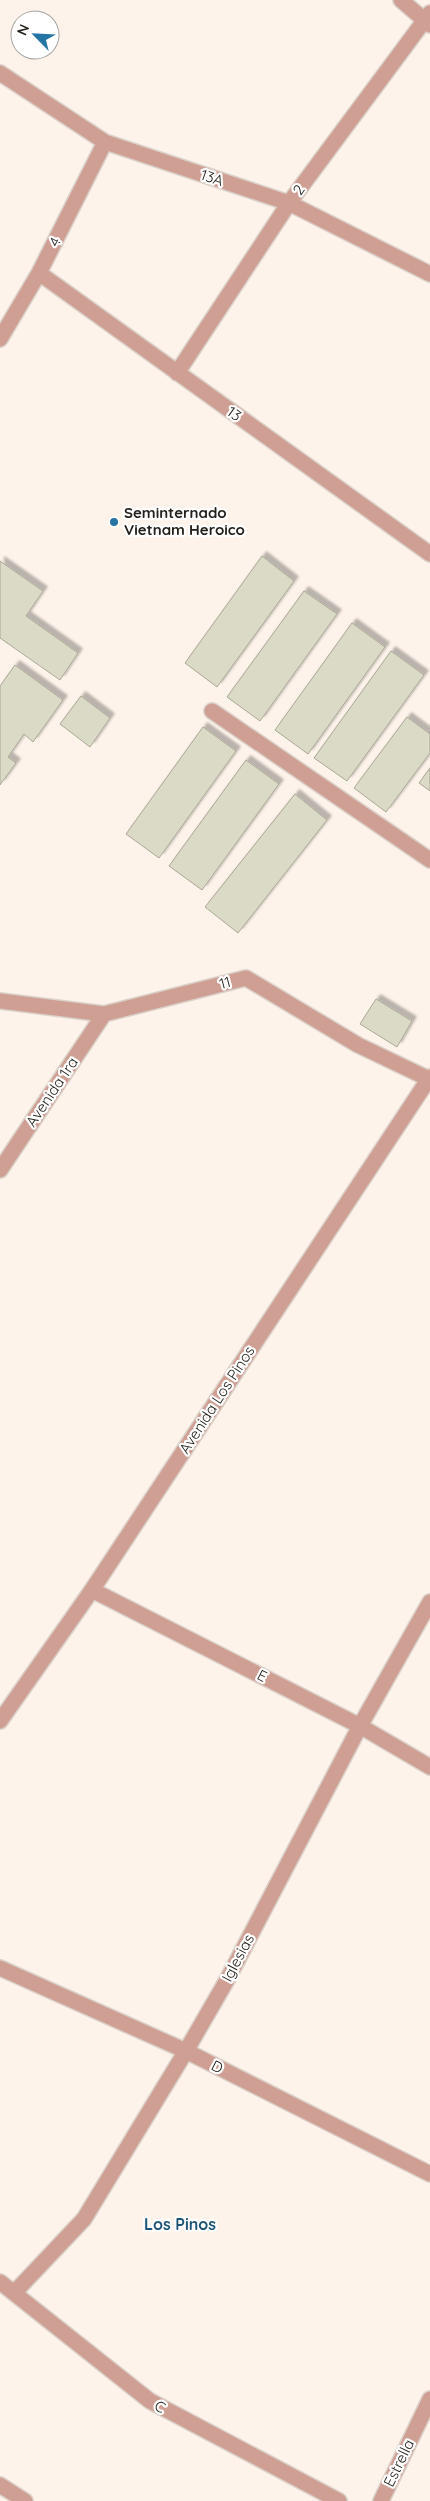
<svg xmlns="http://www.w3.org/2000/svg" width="430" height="2501" font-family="Quicksand,sans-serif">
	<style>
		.building { fill: #dbdac6; stroke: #aaa895; filter: url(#shadow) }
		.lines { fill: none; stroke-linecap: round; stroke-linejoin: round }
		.service-casing { stroke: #dad1c9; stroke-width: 18 }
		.minor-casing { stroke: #dad1c9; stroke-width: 18 }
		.tertiary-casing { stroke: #dad1c9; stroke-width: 18 }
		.service { stroke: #cf9f94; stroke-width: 15 }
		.minor { stroke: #cf9f94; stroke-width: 15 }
		.tertiary { stroke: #cf9f94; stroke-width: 15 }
		.poi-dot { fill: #2474a6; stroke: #fff; stroke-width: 2 }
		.labels { text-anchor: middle; stroke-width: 4.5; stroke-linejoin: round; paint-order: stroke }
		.street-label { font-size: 15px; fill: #25201a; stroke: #fff }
		.poi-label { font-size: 15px; font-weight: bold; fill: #25201a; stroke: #fff; text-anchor: start }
		.neighbourhood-label { font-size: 16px; font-weight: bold; fill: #1d5376; stroke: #fff }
	</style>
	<defs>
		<filter id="shadow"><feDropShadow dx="4.5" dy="-4.5" stdDeviation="1" flood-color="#0004"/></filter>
	</defs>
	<rect width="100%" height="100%" fill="#fdf3ea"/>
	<path class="building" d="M262,556L294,581L217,687L185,663Z
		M0,561L43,591L26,616L78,653L60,680L0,638Z
		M304,591L337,614L260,721L227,697Z
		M352,623L385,647L308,754L275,730Z
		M391,651L424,675L347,781L314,758Z
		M15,665L63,700L33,742L24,734L8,757L16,763L0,785V686Z
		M81,696L110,718L90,747L60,724Z
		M407,717L430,734V753L386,812L354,788Z
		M203,727L236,751L159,858L126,834Z
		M246,760L279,784L202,890L169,866Z
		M430,768V791L419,783Z
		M295,794L327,820L238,933L205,907Z
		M376,999L412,1021L397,1047L360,1024Z"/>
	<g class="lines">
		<defs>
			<path id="service" d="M212,711L430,860"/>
			<path id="minor" d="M401,0L430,25
				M0,73L105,142L289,203L430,274
				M39,273L430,554
				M0,339L39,273L105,142
				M177,373L289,203L430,13
				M0,1001L104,1014L246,978L358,1045L429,1079
				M0,1170L104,1014
				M92,1590L360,1726L430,1767
				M0,1968L186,2051L430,2174
				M0,2282L150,2401L339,2501
				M14,2293L84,2219L186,2051L227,1980L360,1726L430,1602
				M0,2485L25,2501
				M381,2501L430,2399"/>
			<path id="tertiary" d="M0,1721L92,1590L430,1077"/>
		</defs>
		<use href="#service" class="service-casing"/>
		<use href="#minor" class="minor-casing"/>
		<use href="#tertiary" class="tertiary-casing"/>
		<use href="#service" class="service"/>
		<use href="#minor" class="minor"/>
		<use href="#tertiary" class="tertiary"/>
	</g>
	<circle class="poi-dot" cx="114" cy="522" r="5"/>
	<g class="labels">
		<g class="street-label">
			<text transform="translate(212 178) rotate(19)" y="5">13A</text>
			<text transform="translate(299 190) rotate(-54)" y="5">2</text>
			<text transform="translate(55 242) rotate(-63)" y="5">4</text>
			<text transform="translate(234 414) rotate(36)" y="5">13</text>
			<text transform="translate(225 983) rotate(-15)" y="5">11</text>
			<text transform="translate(52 1092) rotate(-56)" y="5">Avenida 1ra</text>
			<text transform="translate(217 1400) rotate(-57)" y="5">Avenida Los Pinos</text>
			<text transform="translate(262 1676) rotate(27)" y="5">E</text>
			<text transform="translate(238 1958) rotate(-62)" y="5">Iglesias</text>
			<text transform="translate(217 2067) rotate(27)" y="5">D</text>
			<text transform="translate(160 2407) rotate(28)" y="5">C</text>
			<text transform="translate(399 2463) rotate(-64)" y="5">Estrella</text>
		</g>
		<g class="poi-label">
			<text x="124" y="518">Seminternado<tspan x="124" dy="17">Vietnam Heroico</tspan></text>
		</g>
		<g class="neighbourhood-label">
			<text x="180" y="2230">Los Pinos</text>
		</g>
	</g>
	<g transform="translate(35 35) rotate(294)"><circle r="24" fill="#ffffff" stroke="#a8a6a3"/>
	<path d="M0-4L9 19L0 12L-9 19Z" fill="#2474a6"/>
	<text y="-8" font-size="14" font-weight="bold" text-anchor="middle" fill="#25201a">N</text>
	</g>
</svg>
